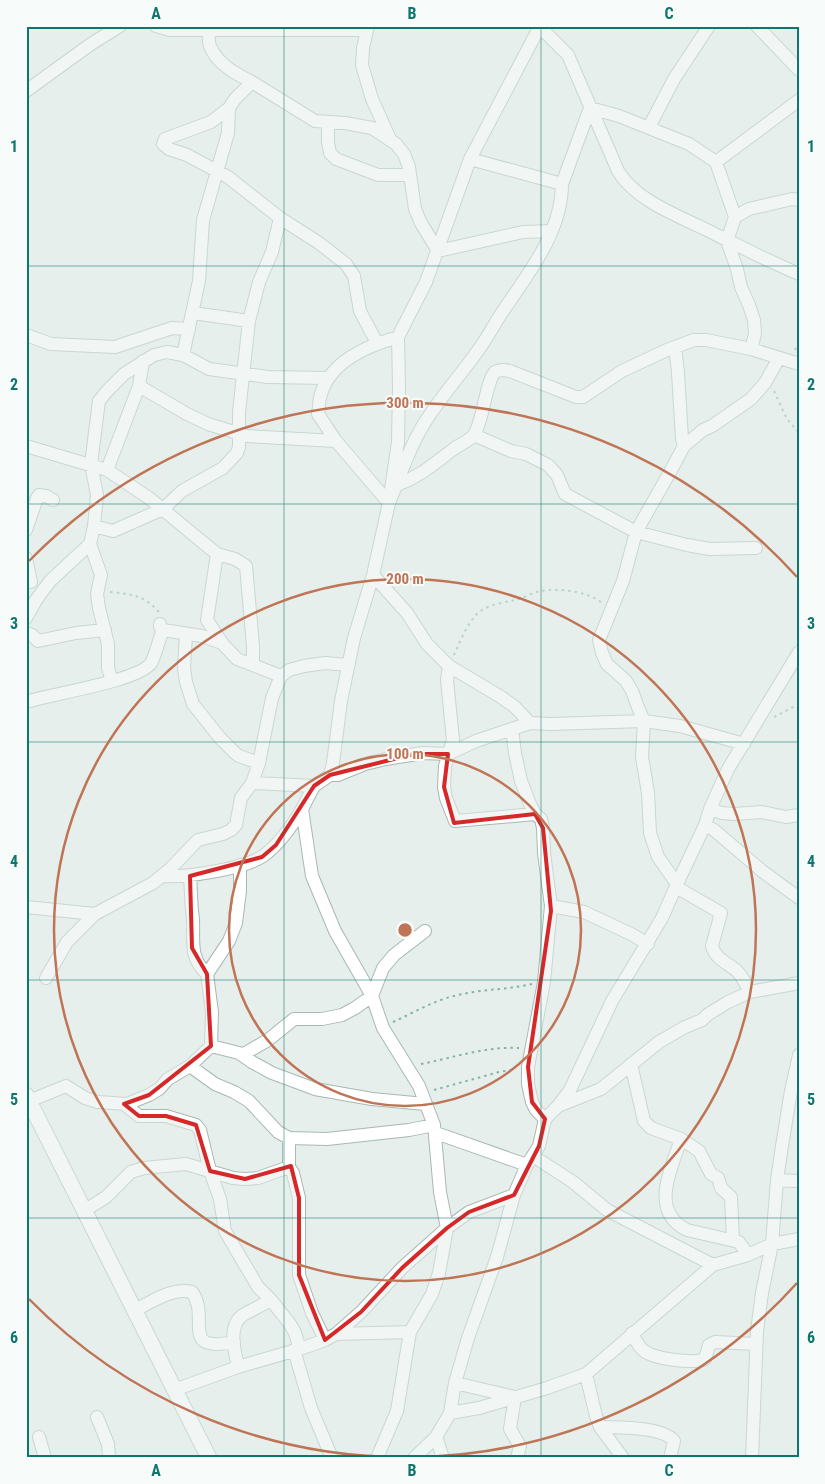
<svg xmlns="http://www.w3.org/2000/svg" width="825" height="1484" font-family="'Roboto Condensed',sans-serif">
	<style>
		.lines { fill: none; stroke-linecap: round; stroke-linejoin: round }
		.minor-casing { stroke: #a8b8b2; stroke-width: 14 }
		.tertiary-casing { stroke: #a8b8b2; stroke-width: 17 }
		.path { stroke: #86b3a5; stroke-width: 2; stroke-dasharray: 2.5 4; stroke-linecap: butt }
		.minor { stroke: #fff; stroke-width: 12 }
		.tertiary { stroke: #fff; stroke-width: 15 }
		.marked { fill: none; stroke: #d62828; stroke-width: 4; stroke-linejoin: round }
		.grid { fill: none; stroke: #0f766e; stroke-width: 1; stroke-opacity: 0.55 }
		.ring { fill: none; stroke: #c07456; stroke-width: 2.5 }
		.centre { fill: #c07456; stroke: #f7fbf9; stroke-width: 2.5 }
		.ring-label { font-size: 15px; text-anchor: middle; font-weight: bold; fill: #c07456; stroke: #f7fbf9; stroke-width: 4; stroke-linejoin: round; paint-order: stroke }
		.neatline { fill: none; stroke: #0f766e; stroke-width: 2 }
		.grid-label { font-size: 16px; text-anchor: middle; font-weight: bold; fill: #0f766e }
	</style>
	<rect width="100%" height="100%" fill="#e6efeb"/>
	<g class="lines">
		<defs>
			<path id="minor" d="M156,26L170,30H209C209,35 208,42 210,46C217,64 236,74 252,82
				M368,26L363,48L362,65L372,99L390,139
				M539,26L568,55L618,171C636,201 679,216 709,231C739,246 768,261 799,274
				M757,26L799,70
				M209,30H367
				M26,91L91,44L120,26
				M229,108L211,122L165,139L163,144L169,149L187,155L228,177L280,218L319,243L346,264L354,276L360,311L377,343
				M328,123V142L330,153L336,159L378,175H410
				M649,127L674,79L709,26
				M470,159L562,184L590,108L619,116L689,144L716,162
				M735,217L716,162L799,100
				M193,313L249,321
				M26,335L51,344L115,347L172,328L189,329
				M398,337C367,346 331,361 321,394C319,400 319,408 318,414L336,441L389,503C401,474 411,442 429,416C444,393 463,372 479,349C487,338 494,325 501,314C527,275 562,233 562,184
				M675,347L678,372L682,439L684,446
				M751,349L755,334L754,320L749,305L741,287L737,269L727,241L735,217L749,209L792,199L799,200
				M183,355L199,281L203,220L228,133L229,108L235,99L252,82L315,121L345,123L372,128L396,144L404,154L409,167L415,209L421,223L438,251L523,232L551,231
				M139,386L187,414L208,424L247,436L336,441
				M474,435L511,451L526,454L548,465L557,475L565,494L636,532L687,545L710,549L756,548
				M26,446L107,470L149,498L217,554L235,559L246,566L253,646V665
				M107,470L139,386L143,361
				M397,485C421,476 435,463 455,448C461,444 470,440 474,435C483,422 486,381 495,372C500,369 505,370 510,371L576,397H583L622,371L667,350L694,340H706L751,349L799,364
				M94,526L113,531L163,509L182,491L223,468L237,453L239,447V412L249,321L259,282L272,252L280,218
				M26,530L37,498L39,495L46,496L53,500
				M90,544L101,575L97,594L99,608L108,644V668L112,681
				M217,554L207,620L222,643L237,659L281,676
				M26,558L31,582
				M373,575L407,613L427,644L449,666L501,697L515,707L530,723
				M26,618L36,600L50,581L90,544L94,526L97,495L91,464L99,401L108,390L124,374L154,355L167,352L183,355L209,369L268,377L328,378
				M160,624V627L163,630L202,636L222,643
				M26,633L32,635L38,641L76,633L105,630
				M186,634L184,668L186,682L193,704L220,738L235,753L239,756L259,763
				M449,666L447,680L453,740L445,766L444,787L446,798L455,821L535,814
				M26,702C50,694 139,681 151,663C155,657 159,639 163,630
				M330,775H338L365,764L386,759L423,753L448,754L476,741L512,729
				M252,783L314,786
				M710,809L722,813L734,814L762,812L786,817L799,815
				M705,825L714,830L762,871L799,898
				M162,876C184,878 244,869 263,856C280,844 292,826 302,809
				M677,884L658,857L650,833L648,793L642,757L644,721L639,710L632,691L626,681L607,664L602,653L599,640L623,581L636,532L670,472L684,446L703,430L712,426L751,399L765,383L779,358
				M676,887L721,913L712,946C715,959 728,963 737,971C743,977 746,985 750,992
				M551,906L584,912L631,934L648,944
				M26,907L95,914
				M207,974L229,941L236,923L240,891V865
				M46,978L67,942L95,914L153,883L169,870L198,840L223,834L231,830L236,825L241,798L252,783L259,763L272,698L281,676L289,670L304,666L325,663L348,665
				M211,1046L239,1053L252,1062L272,1073L315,1089L372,1099L425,1104
				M242,1055L268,1040L294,1019H322L342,1015L355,1008L372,996L383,968L394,955L425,931
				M631,1064L644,1121L651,1128L681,1139L699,1151L711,1174L718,1178L721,1188L731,1197L733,1240
				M190,1066L215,1084L234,1092L249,1101L278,1132L289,1138L327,1139L409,1130L434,1125
				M29,1101L66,1086L85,1098L98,1102L127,1104L149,1095L159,1089L168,1079L190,1066L211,1046L212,1012L207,974C189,958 194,941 193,919C191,905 191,890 190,876
				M124,1104L139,1116H166L196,1125L200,1130L210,1171L220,1199L225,1231L258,1287L271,1300L290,1324L295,1333L300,1349
				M558,1106L601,1089L659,1042L685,1027L702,1020L707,1015L728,1002L750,992L799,983
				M545,1119L536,1110L532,1102L528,1084V1067L544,982L551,906L544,853L543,828L541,819L535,814L530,804L521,781L515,753L512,729L530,723L551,724L644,721L680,726L744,744
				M436,1133L527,1165
				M289,1138V1167L293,1173L299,1198V1275L312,1313L325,1340
				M681,1139C671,1170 649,1211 687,1230L739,1242L748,1255
				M533,1156L573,1182L607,1210L713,1265L748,1255L772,1244L799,1239
				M777,1180L799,1181
				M84,1211L106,1197L131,1172L144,1168L186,1164L233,1178L245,1179L258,1178L289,1167
				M135,1310C152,1302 172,1287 192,1292C211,1318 178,1353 234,1342
				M632,1333C635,1339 638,1346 643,1350C653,1359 693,1364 705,1359L709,1345L715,1342L756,1344
				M336,1334L410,1332
				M294,1350L311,1408L332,1458
				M238,1367C235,1352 227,1326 243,1315C252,1310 262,1305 271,1300
				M586,1374L596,1416L600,1427L623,1458
				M455,1383L515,1397L510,1429L520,1446L517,1458
				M174,1390L238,1367L300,1349L325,1340L336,1334L361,1312L402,1268L447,1228L469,1212L514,1195
				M450,1413L479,1408L547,1388L586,1374L713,1265
				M97,1417L108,1444L109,1458
				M600,1427C616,1427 664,1427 674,1441L670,1458
				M39,1437L45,1458
				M436,1437L443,1458
				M377,1458L397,1411L410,1332L432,1294L439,1273L447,1228L440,1192L434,1125L419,1086L383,1028L372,996L335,931L312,876L302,809L314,786L330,775L333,763L341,701L354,638L373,575L389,503L398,442L399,386L398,337L426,282L470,159L540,26
				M414,1458L436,1437L450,1413L455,1383L468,1338L497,1257L514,1195L527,1165L539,1146L545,1119L558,1106L570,1090L612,1001L662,918L677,884L705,825L710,809L728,769L799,652
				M752,1458L757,1331L762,1293L772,1244L777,1180L782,1146L791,1091L799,1055"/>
			<path id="tertiary" d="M26,1095L209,1458"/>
		</defs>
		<use href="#minor" class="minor-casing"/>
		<use href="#tertiary" class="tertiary-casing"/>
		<path class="path" d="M795,350L799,343
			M774,391L787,419L799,433
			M110,592C131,594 144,595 159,612
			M454,655C460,642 466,626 476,615C485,605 502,603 515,600C523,598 532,593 540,591C558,588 588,591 602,603
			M774,717L799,704
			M393,1022C413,1013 433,1001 454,996C480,989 506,990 532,984
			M421,1064C453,1058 486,1046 519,1048
			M434,1090L499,1072L516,1069"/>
		<use href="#minor" class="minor"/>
		<use href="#tertiary" class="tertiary"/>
	</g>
	<path d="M0 0H825V1484H0ZM414,754H448L444,787L454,823L535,814L543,828L551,911L528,1067L532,1102L545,1119L539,1146L514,1195L469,1212L447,1228L402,1268L361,1312L325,1340L299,1275V1198L291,1166L245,1179L210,1171L196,1125L166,1116H139L124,1104L149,1095L211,1046L207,974L192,948L190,876L262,857L276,845L314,786L330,775Z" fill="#e6efeb" fill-opacity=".55" fill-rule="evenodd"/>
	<path class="marked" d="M414,754H448L444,787L454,823L535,814L543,828L551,911L528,1067L532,1102L545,1119L539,1146L514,1195L469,1212L447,1228L402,1268L361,1312L325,1340L299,1275V1198L291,1166L245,1179L210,1171L196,1125L166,1116H139L124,1104L149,1095L211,1046L207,974L192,948L190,876L262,857L276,845L314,786L330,775Z"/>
	<path class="grid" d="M284,26V1458M541,26V1458M26,266H799M26,504H799M26,742H799M26,980H799M26,1218H799"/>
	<g class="ring">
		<circle cx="405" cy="930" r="176"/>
		<circle cx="405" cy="930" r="351"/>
		<path d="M797 1283A527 527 0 0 1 29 1299M29 561A527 527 0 0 1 797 577"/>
	</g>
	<circle cx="405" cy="930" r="8" class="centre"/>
	<g class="ring-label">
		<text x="405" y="408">300 m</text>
		<text x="405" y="584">200 m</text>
		<text x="405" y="759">100 m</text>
	</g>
	<rect width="825" height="1484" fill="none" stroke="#f7fbf9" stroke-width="55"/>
	<rect x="28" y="28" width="770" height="1428" class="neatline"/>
	<g class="grid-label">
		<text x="156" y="19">A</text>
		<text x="412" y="19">B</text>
		<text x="669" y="19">C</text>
		<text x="14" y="152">1</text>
		<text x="811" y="152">1</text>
		<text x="14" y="390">2</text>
		<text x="811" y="390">2</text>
		<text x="14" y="629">3</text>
		<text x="811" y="629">3</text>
		<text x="14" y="867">4</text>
		<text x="811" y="867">4</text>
		<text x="14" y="1105">5</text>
		<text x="811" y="1105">5</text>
		<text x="14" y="1343">6</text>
		<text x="811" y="1343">6</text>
		<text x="156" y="1476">A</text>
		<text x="412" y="1476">B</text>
		<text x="669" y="1476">C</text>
	</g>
</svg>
